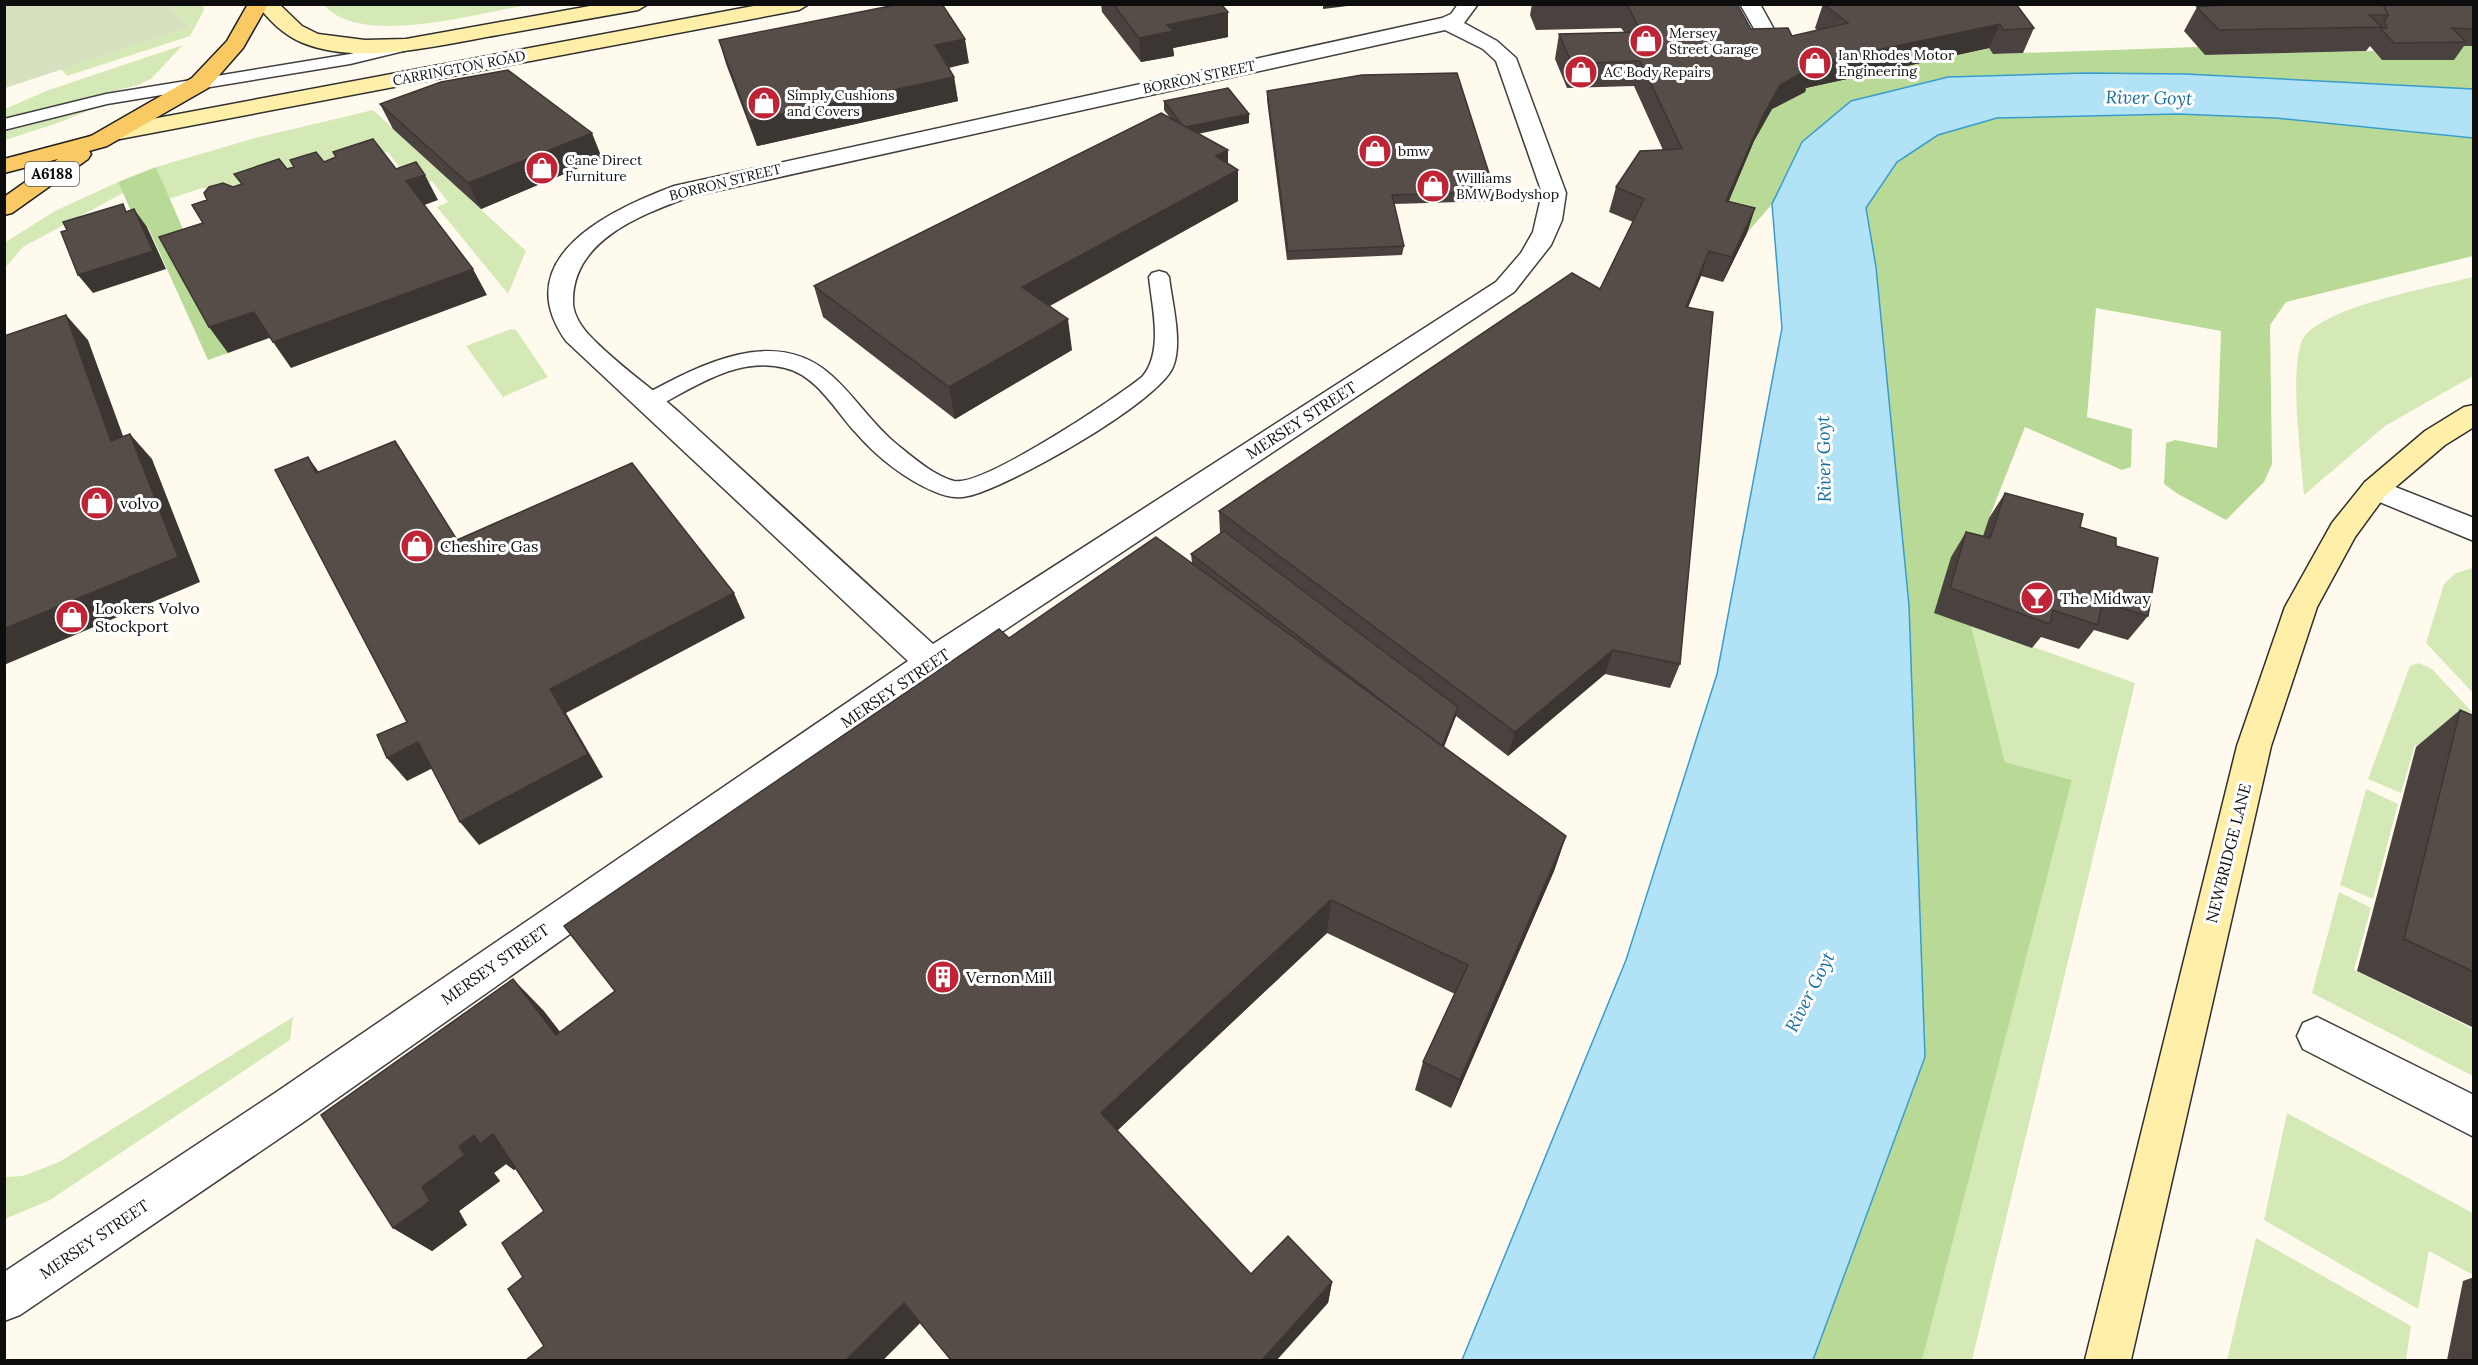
<svg xmlns="http://www.w3.org/2000/svg" width="2478" height="1365" font-family="Lora,serif">
	<style>
		.green { fill: #d5e9b7 }
		.forest { fill: #b9da96 }
		.cemetery { fill: #d8e1bf }
		.water { fill: #b2e2f6; stroke: #389dce; stroke-width: 1.5 }
		.lines { fill: none; stroke-linecap: round; stroke-linejoin: round }
		.lane-casing { stroke: #404040; stroke-width: 3 }
		.street-casing { stroke: #404040; stroke-width: 3 }
		.secondary-casing { stroke: #2f2f2f; stroke-width: 3 }
		.primary-casing { stroke: #1e1e1e; stroke-width: 3 }
		.lane { fill: #fff; fill-rule: evenodd }
		.street { fill: #fff; fill-rule: evenodd }
		.secondary { fill: #ffefa8; fill-rule: evenodd }
		.primary { fill: #f9ca63; fill-rule: evenodd }
		.wall { fill: #4a423f }
		.shaded-wall { fill: #3c3633 }
		.building { fill: #564d49; stroke: #3c3633; stroke-width: 1.5 }
		.labels { text-anchor: middle; stroke-width: 6; stroke-linejoin: round; paint-order: stroke }
		.far-poi-label { font-size: 14px; fill: #0d0d0d; stroke: #fff; text-anchor: start }
		.far-street-label { font-size: 14px; fill: #0d0d0d; stroke: #fff }
		.shield { fill: #fff; stroke: #565656; stroke-width: 1.5 }
		.shield-label { font-size: 15px; font-weight: bold; fill: #0d0d0d }
		.street-label { font-size: 16px; fill: #0d0d0d; stroke: #fff }
		.poi-label { font-size: 16px; fill: #0d0d0d; stroke: #fff; text-anchor: start }
		.water-label { font-size: 18px; font-style: italic; fill: #166da0; stroke: #fff }
	</style>
	<rect width="100%" height="100%" fill="#fffaed"/>
	<path class="green" d="M169,5H203L204,10L190,36L67,76L61,69L191,27Z
		M324,5H528C478,13 361,48 324,5Z
		M183,45L151,79L138,85L5,118V109L46,91Z
		M100,106L58,123L5,140V132Z
		M373,110L526,251L508,294L437,207L448,202L432,181L414,187L388,152L328,171L222,197L217,189L202,188L169,199L156,167L255,138Z
		M118,182L123,193L23,247L5,268L4,243L55,211Z
		M2473,277V376L2385,426L2304,495C2301,457 2290,376 2301,343C2312,308 2438,286 2473,277Z
		M511,329L516,330L548,377L503,397L466,346Z
		M2473,568H2474L2473,693L2426,643L2444,584L2456,573Z
		M1971,625L2135,683L1972,1360H1918L2072,780L2005,762Z
		M2419,663L2432,669L2473,713V771L2415,745L2401,793L2368,779L2410,666Z
		M2366,789L2398,804L2373,899L2340,885Z
		M2339,892L2371,908L2354,970L2473,1029V1076L2312,993Z
		M293,1017L290,1040L50,1200L5,1219V1177L23,1176L59,1162Z
		M2287,1113L2473,1213V1275L2429,1251L2418,1309L2264,1220Z
		M2256,1238L2411,1326L2406,1360H2227Z"/>
	<path class="forest" d="M2440,45L2473,46V89L2186,74L2085,73L1948,77L1851,101L1802,142L1772,204L1747,233L1718,226L1754,141L1772,109L1804,92L1803,89L1989,48L1993,54L2198,47L2206,55L2374,51L2383,60H2453Z
		M2178,114L2275,118L2473,138V256L2286,302L2270,325L2272,464L2264,482L2226,520L2178,494L2164,484L2166,443L2175,440L2217,448L2221,331L2096,308L2087,417L2132,429L2131,467L2122,470L2025,427L1989,518L1975,563L1971,625L2005,762L2072,780L1922,1360H1813L1925,1057L1876,267L1865,208L1897,162L1938,135L1997,118Z
		M156,167L195,257L178,263L228,353L208,360L148,227L139,229L118,182Z"/>
	<path class="cemetery" d="M4,5H169L191,27L5,88Z"/>
	<path class="water" d="M2085,73L2186,74L2473,89V138L2275,118L2178,114L1997,118L1938,135L1897,162L1866,208L1876,267L1909,605L1925,1057L1813,1360H1462L1626,960L1717,674L1782,328L1772,204L1802,142L1851,101L1948,77Z"/>
	<g class="lines">
		<defs>
			<path id="lane" d="M406,40L414,45L412,49L350,64L107,104L4,130V119L106,94L350,54Z
				M1159,271L1166,273L1169,277C1172,303 1183,342 1173,367C1158,403 1007,488 968,496C956,499 944,496 933,491C905,479 877,457 857,434C835,411 818,376 785,368C739,356 696,386 658,406L650,408L642,406L639,401L642,396C698,366 774,324 831,375C856,397 873,426 900,447C915,459 935,476 954,481C983,487 1116,398 1142,377C1164,352 1152,307 1149,277L1152,273Z"/>
			<path id="street" d="M1458,4H1478L1464,23L1497,41L1516,58L1566,193L1562,220L1551,245L1514,292L943,671L305,1121L20,1315L4,1321V1272L275,1093L908,661L566,341C507,258 610,210 674,186L1442,18L1451,14ZM1445,30L1483,49L1496,61L1542,193L1533,232L1521,253L1496,282L933,644C849,568 765,491 681,414C651,387 616,364 588,334C581,326 573,314 573,302C572,240 641,215 689,197Z
				M1740,4H1760L1782,44L1779,48H1765Z
				M2375,479L2474,518V541L2365,496L2360,489L2365,482Z
				M2317,1017L2474,1095V1137L2303,1049L2297,1036L2303,1023Z"/>
			<path id="secondary" d="M257,4H279L302,26L318,34L365,40L406,39L601,4H648L638,10C591,18 544,27 498,35C439,45 360,66 303,43C285,36 268,20 257,4Z
				M764,4H809L799,10L120,139L112,137L109,132L112,127L120,125Z
				M2474,405V427L2445,445L2385,496L2355,537L2317,607L2271,746L2131,1360H2085L2237,746L2285,607L2332,523L2365,482L2425,431L2464,407Z"/>
			<path id="primary" d="M248,4H268L243,48L208,88L107,146L89,151L91,154L88,159L12,213L4,215V197L58,159L4,173V159L91,136L192,78L227,41Z"/>
		</defs>
		<use href="#lane" class="lane-casing"/>
		<use href="#street" class="street-casing"/>
		<use href="#secondary" class="secondary-casing"/>
		<use href="#primary" class="primary-casing"/>
		<use href="#lane" class="lane"/>
		<use href="#street" class="street"/>
		<use href="#secondary" class="secondary"/>
		<use href="#primary" class="primary"/>
	</g>
	<path class="wall" d="M1101,4H1221L1228,37L1173,48L1174,56L1141,62L1102,12Z
		M1532,4H1739L1738,7L1751,29L1792,36L1817,30L1815,28L1823,4L2034,28L2023,53L1993,54L1989,48L1806,88L1805,92L1772,109L1754,141L1729,201L1755,208L1747,233L1723,282L1701,276L1688,307L1680,664L1670,688L1605,674L1508,756L1456,716L1444,747L1566,836L1554,871L1451,1108L1415,1090L1423,1062L1455,994L1327,933L1117,1131L1251,1274L1332,1282L1328,1303L920,1323L883,1360H526L544,1346L523,1277L544,1211L516,1169L514,1170L506,1164L494,1173L500,1181L459,1211L467,1225L432,1251L393,1228L543,1010L560,1032L615,991L1009,638L1192,563L1191,554L1220,534L1219,511L1600,289L1633,222L1609,212L1616,187L1663,150L1634,86L1567,88L1555,59L1559,34L1624,32L1621,28L1536,30L1530,15Z
		M2474,4V46H2464L2454,60H2382L2370,46L2366,51L2205,55L2184,31L2197,7Z
		M719,40L969,63L949,68L954,77L958,101L757,146L726,64Z
		M1267,91L1495,192L1493,201L1394,204L1404,246L1402,255L1287,260L1267,100Z
		M1164,101L1249,114V123L1198,134L1228,150V163L1238,170V201L1050,306L1072,350L955,419L823,317L814,286L1171,119L1164,110Z
		M380,104L602,158L481,209L393,129Z
		M2005,493L2080,527L2116,546L2148,616L2128,640L2094,630L2079,649L2041,637L2032,648L1934,613L1951,557L1966,532L1983,536L1989,518Z
		M2460,710L2474,716V1028L2357,971L2416,747Z
		M2474,1277V1360H2447L2463,1281Z"/>
	<path class="shaded-wall" d="M1323,4H1364L1323,9Z
		M1228,12V37L1173,48L1174,56L1141,62L1139,38L1167,25Z
		M2000,24L1989,48L1806,88L1805,92L1772,109L1754,141L1718,226L1726,201L1763,116L1780,85L1811,64Z
		M965,39L969,63L939,69L935,45Z
		M954,77L958,101L757,146L749,121Z
		M1249,114V123L1184,136V127Z
		M592,133L602,158L481,209L468,183Z
		M1228,150V175L1238,170V201L1027,318L1022,287L1216,156Z
		M425,175L438,200L419,207L406,181Z
		M1755,208L1747,233L1723,282L1732,257Z
		M134,209L147,227L166,269L93,293L78,275Z
		M1709,251L1701,276L1678,332L1686,307Z
		M473,269L487,295L291,368L273,342Z
		M254,312L272,337L228,353L209,327Z
		M66,315L88,340L134,466L111,441Z
		M1068,319L1072,350L955,419L949,387Z
		M130,434L152,459L200,582L4,665V629Z
		M395,441L411,466L473,565L457,540Z
		M308,457L326,482L316,473Z
		M734,593L745,618L566,713L603,777L479,845L460,822L550,689Z
		M1613,650L1605,674L1508,756L1515,732Z
		M1458,707L1456,716L1440,756L1442,747Z
		M418,742L437,766L407,781L387,758Z
		M1566,836L1554,871L1451,1108L1460,1080Z
		M1331,900L1327,933L1107,1140L1101,1113Z
		M513,979L543,1010L585,1064L556,1035Z
		M493,1134L526,1161L514,1170L506,1164L494,1173L500,1181L459,1211L467,1225L432,1251L393,1228L422,1187L459,1147L474,1135Z
		M1332,1282L1328,1303L1277,1360H1262Z
		M904,1303L920,1323L883,1360H846Z"/>
	<path class="building" d="M900,4H942L965,39L935,45L954,77L749,121L719,40Z
		M1113,4H1221L1228,12L1167,25L1173,31L1139,38Z
		M1540,4H1594L1540,6Z
		M1627,4H1737L1751,29L1788,28L1792,36L1848,23L1823,4H2016L2034,28L2003,30L2000,24L1811,64L1813,67L1780,85L1763,116L1726,201L1755,208L1732,257L1709,251L1686,307L1713,312L1680,664L1613,650L1515,732L1219,511L1572,273L1600,289L1644,199L1616,187L1640,151L1682,149L1640,61L1572,64L1559,34L1641,32Z
		M2239,4H2383L2388,15H2369L2382,27L2219,30L2197,7Z
		M2383,4H2474V29L2452,28L2466,42L2394,43L2381,29L2382,28H2387L2384,21L2388,15Z
		M508,70L592,133L468,183L380,104L441,82Z
		M1457,73L1495,192L1392,195L1404,246L1288,251L1267,91L1362,75Z
		M1228,88L1249,114L1186,127L1182,125L1164,101Z
		M1161,113L1228,150L1216,156L1238,170L1022,287L1068,319L949,387L814,286Z
		M373,139L396,169L416,162L425,175L406,181L473,269L273,342L254,312L209,327L159,237L203,223L192,205L207,200L204,193L209,187L223,183L233,187L242,184L234,174L279,159L287,169L294,167L290,160L316,152L324,162L336,157L333,152Z
		M123,204L126,212L134,209L153,251L78,275L61,232L67,230L63,222Z
		M66,315L111,441L130,434L178,557L4,629V336Z
		M395,441L457,540L632,463L734,593L550,689L588,754L460,822L418,742L387,758L377,735L407,722L275,470L308,457L316,473Z
		M2005,493L2083,514L2080,527L2116,538V546L2158,558L2148,616L2102,602L2098,625L2053,610L2050,624L1950,588L1966,532L1990,538Z
		M1224,531L1458,707L1442,746L1403,717L1191,554Z
		M1156,537L1566,836L1460,1080L1423,1062L1468,965L1331,900L1101,1113L1251,1274L1288,1236L1332,1282L1262,1360H951L904,1303L846,1360H526L544,1346L508,1289L523,1277L502,1243L544,1211L493,1134L480,1144L474,1135L459,1147L465,1155L422,1187L430,1201L393,1228L321,1115L513,979L556,1035L615,991L564,926L999,629L1009,638Z
		M2460,710L2474,716V972L2404,939Z"/>
	<defs>
		<symbol id="shop-disc" viewBox="-11 -11 22 22"><circle r="9.5" fill="#be2436" stroke="#fff"/><path d="M-5-2.5h2.3a2.7 3.5 0 0 1 5.4 0H5L5.5 6h-11ZM-1.5-2.5h3a1.5 2.3 0 0 0-3 0Z" fill="#fff"/></symbol>
		<symbol id="bar-disc" viewBox="-11 -11 22 22"><circle r="9.5" fill="#be2436" stroke="#fff"/><path d="M-6-5H6L.8 .8V4.5H3.5V6h-7V4.5H-.8V.8Z" fill="#fff"/></symbol>
		<symbol id="building-disc" viewBox="-11 -11 22 22"><circle r="9.5" fill="#be2436" stroke="#fff"/><path d="M-4-6H4V6H1V3H-1V6H-4ZM-2.5-4.3h1.7v1.8h-1.7ZM.8-4.3h1.7v1.8H.8ZM-2.5-1h1.7V.8h-1.7ZM.8-1h1.7V.8H.8Z" fill="#fff"/></symbol>
	</defs>
	<g fill-rule="evenodd">
		<use href="#shop-disc" x="1627" y="22" width="38" height="38"/>
		<use href="#shop-disc" x="1796" y="44" width="38" height="38"/>
		<use href="#shop-disc" x="1562" y="53" width="38" height="38"/>
		<use href="#shop-disc" x="745" y="84" width="38" height="38"/>
		<use href="#shop-disc" x="1356" y="132" width="38" height="38"/>
		<use href="#shop-disc" x="523" y="149" width="38" height="38"/>
		<use href="#shop-disc" x="1414" y="167" width="38" height="38"/>
		<use href="#shop-disc" x="78" y="484" width="38" height="38"/>
		<use href="#shop-disc" x="398" y="527" width="38" height="38"/>
		<use href="#bar-disc" x="2018" y="579" width="38" height="38"/>
		<use href="#shop-disc" x="53" y="598" width="38" height="38"/>
		<use href="#building-disc" x="924" y="958" width="38" height="38"/>
	</g>
	<g class="labels">
		<g class="far-poi-label">
			<text x="1669" y="38">Mersey<tspan x="1669" dy="16">Street Garage</tspan></text>
			<text x="1838" y="60">Ian Rhodes Motor<tspan x="1838" dy="16">Engineering</tspan></text>
			<text x="1604" y="77">AC Body Repairs</text>
			<text x="787" y="100">Simply Cushions<tspan x="787" dy="16">and Covers</tspan></text>
			<text x="1398" y="156">bmw</text>
			<text x="565" y="165">Cane Direct<tspan x="565" dy="16">Furniture</tspan></text>
			<text x="1456" y="183">Williams<tspan x="1456" dy="16">BMW Bodyshop</tspan></text>
		</g>
		<g class="far-street-label">
			<text transform="translate(459 68) rotate(-11)" y="5">CARRINGTON ROAD</text>
			<text transform="translate(1199 77) rotate(-12)" y="5">BORRON STREET</text>
			<text transform="translate(725 182) rotate(-14)" y="5">BORRON STREET</text>
		</g>
		<rect class="shield" x="25" y="162" width="54" height="24" rx="4.5"/>
		<g class="shield-label">
			<text x="52" y="179">A6188</text>
		</g>
		<g class="street-label">
			<text transform="translate(1301 420) rotate(-33)" y="6">MERSEY STREET</text>
			<text transform="translate(895 688) rotate(-34)" y="6">MERSEY STREET</text>
			<text transform="translate(2228 853) rotate(-76)" y="6">NEWBRIDGE LANE</text>
			<text transform="translate(495 964) rotate(-35)" y="6">MERSEY STREET</text>
			<text transform="translate(94 1239) rotate(-34)" y="6">MERSEY STREET</text>
		</g>
		<g class="poi-label">
			<text x="120" y="509">volvo</text>
			<text x="440" y="552">Cheshire Gas</text>
			<text x="2060" y="604">The Midway</text>
			<text x="95" y="614">Lookers Volvo<tspan x="95" dy="18">Stockport</tspan></text>
			<text x="966" y="983">Vernon Mill</text>
		</g>
		<g class="water-label">
			<text transform="translate(2149 98) rotate(1)" y="6">River Goyt</text>
			<text transform="translate(1824 459) rotate(-91)" y="6">River Goyt</text>
			<text transform="translate(1810 992) rotate(-63)" y="6">River Goyt</text>
		</g>
	</g>
	<rect width="2478" height="1365" fill="none" stroke="#0d0d0d" stroke-width="12"/>
</svg>
